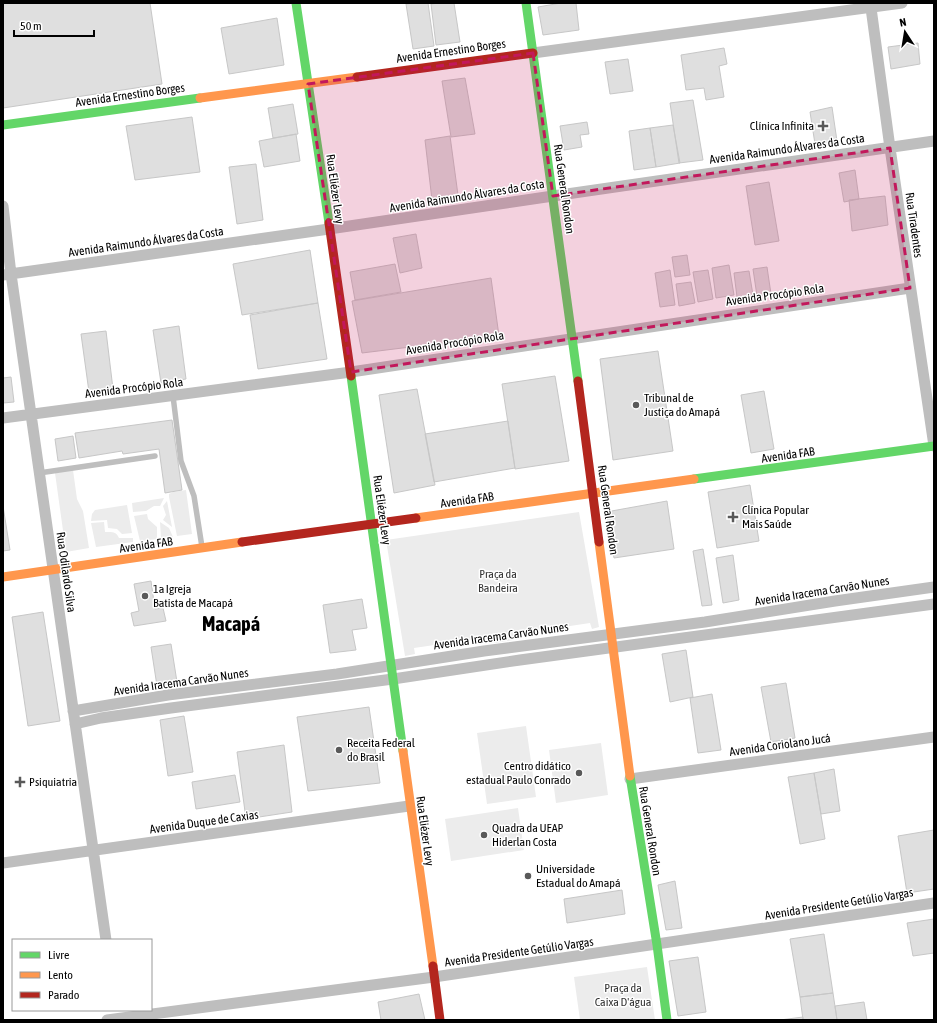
<svg xmlns="http://www.w3.org/2000/svg" width="937" height="1023" font-family="'Asap Condensed',sans-serif">
	<style>
		.green { fill: #ececec }
		.building { fill: #dfdfdf; stroke: #c7c7c7 }
		.lines { fill: none; stroke-linecap: round; stroke-linejoin: round }
		.lane { stroke: #bebebe; stroke-width: 5.5 }
		.street { stroke: #bebebe; stroke-width: 11 }
		.fast { stroke: #63d668; stroke-width: 9 }
		.slow { stroke: #ff974d; stroke-width: 9 }
		.jam { stroke: #b3261e; stroke-width: 9 }
		.marked { fill: #c2185b; fill-opacity: 0.2; stroke: #c2185b; stroke-width: 3; stroke-dasharray: 8 5; stroke-linejoin: round }
		.poi-dot { fill: #595959; stroke: #fff; stroke-width: 1.5 }
		.labels { text-anchor: middle; stroke-width: 3; stroke-linejoin: round; paint-order: stroke }
		.street-label { font-size: 12px; fill: #000; stroke: #fff }
		.poi-label { font-size: 12px; fill: #000; stroke: #fff; text-anchor: start }
		.park-label { font-size: 12px; fill: #333; stroke: #fff }
		.town-label { font-size: 20px; font-weight: bold; fill: #000; stroke: #fff }
	</style>
	<rect width="100%" height="100%" fill="#fff"/>
	<path class="green" d="M73,470L77,499L83,511L89,548L66,552L55,473Z
		M186,490L192,534L177,536L169,497V494L173,492Z
		M164,498L160,506H154L146,511L133,512L132,503Z
		M167,501L172,527L163,520L166,515L163,506Z
		M127,505L132,533L122,534L117,529L108,528L107,520L91,521L92,514L95,510Z
		M579,512L599,627L592,629L590,623L517,634L513,640L495,643L489,637L414,648L415,654L405,656L386,540Z
		M147,514L148,519L157,527V539L140,541L134,516Z
		M104,522L105,532C112,532 116,531 119,538H133V542L96,547L91,523Z
		M160,522L169,528L173,537L161,538Z
		M526,726L536,797L487,804L477,733Z
		M601,743L608,795L556,803L549,750Z
		M518,808L524,850L451,861L445,819Z
		M647,967L655,1020H580L574,977Z"/>
	<path class="building" d="M3,3H150L162,84L3,108Z
		M415,3H428L434,46L413,49L406,4Z
		M439,3H454L460,42L436,45L431,4Z
		M561,3H576L579,30L543,35L538,7Z
		M277,18L284,65L229,74L221,28Z
		M918,43L920,64L891,69L888,47Z
		M724,48L727,64L719,66L724,97L706,100L704,88L686,90L681,55Z
		M628,59L633,91L610,94L605,62Z
		M465,78L475,134L451,137L442,81Z
		M693,100L703,160L679,163L670,103Z
		M293,104L298,134L273,138L268,108Z
		M832,107L837,141L815,144L810,112Z
		M192,117L200,172L135,180L126,126Z
		M587,122L589,134L580,135L582,147L564,150L560,126Z
		M673,125L680,163L656,167L650,128Z
		M650,128L656,167L634,170L629,131Z
		M296,134L300,161L264,167L259,141Z
		M450,136L458,195L432,200L425,140Z
		M256,164L263,220L237,224L229,167Z
		M855,170L859,199L844,202L839,173Z
		M769,182L779,241L755,245L746,186Z
		M885,196L888,225L852,231L849,200Z
		M416,234L422,268L400,273L393,238Z
		M310,250L318,303L242,315L233,264Z
		M687,255L690,275L675,277L672,257Z
		M395,264L401,292L355,300L350,272Z
		M729,265L734,295L716,298L712,268Z
		M767,267L771,294L757,296L753,269Z
		M670,270L675,305L660,307L655,273Z
		M708,270L713,299L698,302L693,272Z
		M749,271L753,295L737,297L734,273Z
		M491,278L499,336L362,353L352,301Z
		M691,282L695,303L679,306L676,284Z
		M318,303L327,359L258,369L250,315Z
		M179,326L186,379L161,383L153,330Z
		M106,331L113,389L89,392L81,334Z
		M658,351L673,451L613,460L600,359Z
		M555,376L569,461L515,469L502,384Z
		M11,377L14,402L3,403V378Z
		M417,389L435,485L394,493L379,395Z
		M764,391L774,449L751,453L741,395Z
		M172,420L182,490L165,493L159,449L123,454L122,451L79,458L75,433Z
		M508,421L515,468L434,482L425,434Z
		M73,436L76,458L58,461L55,439Z
		M750,485L759,541L717,548L708,492Z
		M667,501L674,549L614,558L606,512Z
		M3,506L10,550L3,551Z
		M703,549L712,605L702,606L693,551Z
		M733,555L739,600L723,603L716,558Z
		M151,581L155,609L163,608L166,621L134,626L131,613L139,611L134,584Z
		M362,599L367,628L352,630L356,650L330,653L323,605Z
		M43,612L60,721L28,726L12,617Z
		M171,644L177,682L157,686L151,647Z
		M686,650L693,697L670,702L662,654Z
		M786,683L795,738L771,742L761,687Z
		M712,694L721,750L698,753L690,698Z
		M369,707L380,783L308,791L297,717Z
		M184,716L193,772L168,776L160,720Z
		M284,745L292,812L246,819L237,752Z
		M834,769L840,811L821,814L814,773Z
		M814,773L825,839L800,844L788,777Z
		M235,775L240,802L196,809L192,782Z
		M934,830V889L907,893L898,836Z
		M675,881L682,928L666,930L658,885Z
		M622,890L625,914L567,923L564,899Z
		M934,919V953L913,956L907,923Z
		M824,934L833,993L800,997L790,939Z
		M698,957L706,1012L678,1016L669,961Z
		M833,993L837,1020H803L800,997Z
		M419,994L425,1020H381L378,1002Z
		M864,1002L867,1020H837L835,1006Z
		M803,1017V1020H780Z"/>
	<g class="lines">
		<path class="lane" d="M173,396L181,461L194,496L202,547
			M39,473L155,456"/>
		<path class="street" d="M871,8L890,148L934,446
			M533,53L902,3
			M3,206L11,274L106,940
			M3,275L329,229L553,196L934,141
			M3,418L351,372L910,288
			M73,711L168,695L337,674L484,651L705,622L835,601L934,587
			M75,724L101,718L171,708L393,679L520,660L934,604
			M630,779L934,737
			M3,863L409,806
			M107,1020L434,977L934,903"/>
		<path class="fast" d="M296,3L329,223
			M526,3L578,381
			M3,125L200,98
			M351,376L403,751
			M694,479L934,446
			M630,776L657,945L667,1020"/>
		<path class="slow" d="M200,98L357,77
			M416,518L694,479
			M599,542L630,776
			M3,577L242,542
			M403,751L433,966"/>
		<path class="jam" d="M357,77L533,53
			M329,223L351,376
			M578,381L599,542
			M242,542L416,518
			M433,966L440,1020"/>
	</g>
	<path class="marked" d="M533,53L553,196L890,148L910,288L351,372L308,84Z"/>
	<g class="poi-dot">
		<path d="M821 120h4v4h4v4h-4v4h-4v-4h-4v-4h4z"/>
		<circle cx="636" cy="405" r="4"/>
		<path d="M731 511h4v4h4v4h-4v4h-4v-4h-4v-4h4z"/>
		<circle cx="145" cy="596" r="4"/>
		<circle cx="339" cy="750" r="4"/>
		<circle cx="579" cy="773" r="4"/>
		<path d="M18 776h4v4h4v4h-4v4h-4v-4h-4v-4h4z"/>
		<circle cx="484" cy="835" r="4"/>
		<circle cx="528" cy="876" r="4"/>
	</g>
	<g class="labels">
		<g class="street-label">
			<text transform="translate(451 51) rotate(-8)" y="4">Avenida Ernestino Borges</text>
			<text transform="translate(130 95) rotate(-8)" y="4">Avenida Ernestino Borges</text>
			<text transform="translate(787 149) rotate(-8)" y="4">Avenida Raimundo Álvares da Costa</text>
			<text transform="translate(335 189) rotate(82)" y="4">Rua Eliézer Levy</text>
			<text transform="translate(564 189) rotate(82)" y="4">Rua General Rondon</text>
			<text transform="translate(467 196) rotate(-9)" y="4">Avenida Raimundo Álvares da Costa</text>
			<text transform="translate(914 225) rotate(82)" y="4">Rua Tiradentes</text>
			<text transform="translate(146 242) rotate(-8)" y="4">Avenida Raimundo Álvares da Costa</text>
			<text transform="translate(775 295) rotate(-8)" y="4">Avenida Procópio Rola</text>
			<text transform="translate(455 343) rotate(-9)" y="4">Avenida Procópio Rola</text>
			<text transform="translate(134 388) rotate(-7)" y="4">Avenida Procópio Rola</text>
			<text transform="translate(788 455) rotate(-8)" y="4">Avenida FAB</text>
			<text transform="translate(467 500) rotate(-8)" y="4">Avenida FAB</text>
			<text transform="translate(382 510) rotate(82)" y="4">Rua Eliézer Levy</text>
			<text transform="translate(608 510) rotate(82)" y="4">Rua General Rondon</text>
			<text transform="translate(146 545) rotate(-8)" y="4">Avenida FAB</text>
			<text transform="translate(66 572) rotate(82)" y="4">Rua Odilardo Silva</text>
			<text transform="translate(822 591) rotate(-9)" y="4">Avenida Iracema Carvão Nunes</text>
			<text transform="translate(501 636) rotate(-8)" y="4">Avenida Iracema Carvão Nunes</text>
			<text transform="translate(181 682) rotate(-8)" y="4">Avenida Iracema Carvão Nunes</text>
			<text transform="translate(780 745) rotate(-8)" y="4">Avenida Coriolano Jucá</text>
			<text transform="translate(204 822) rotate(-8)" y="4">Avenida Duque de Caxias</text>
			<text transform="translate(425 831) rotate(82)" y="4">Rua Eliézer Levy</text>
			<text transform="translate(650 831) rotate(81)" y="4">Rua General Rondon</text>
			<text transform="translate(839 904) rotate(-9)" y="4">Avenida Presidente Getúlio Vargas</text>
			<text transform="translate(519 952) rotate(-8)" y="4">Avenida Presidente Getúlio Vargas</text>
		</g>
		<g class="poi-label">
			<text x="814" y="130" text-anchor="end">Clínica Infinita</text>
			<text x="644" y="402">Tribunal de<tspan x="644" dy="14">Justiça do Amapá</tspan></text>
			<text x="742" y="514">Clínica Popular<tspan x="742" dy="14">Mais Saúde</tspan></text>
			<text x="153" y="593">1a Igreja<tspan x="153" dy="14">Batista de Macapá</tspan></text>
			<text x="347" y="747">Receita Federal<tspan x="347" dy="14">do Brasil</tspan></text>
			<text x="571" y="770" text-anchor="end">Centro didático<tspan x="571" dy="14">estadual Paulo Conrado</tspan></text>
			<text x="29" y="786">Psiquiatria</text>
			<text x="492" y="832">Quadra da UEAP<tspan x="492" dy="14">Hiderlan Costa</tspan></text>
			<text x="536" y="873">Universidade<tspan x="536" dy="14">Estadual do Amapá</tspan></text>
		</g>
		<g class="park-label">
			<text x="498" y="578">Praça da<tspan x="498" dy="14">Bandeira</tspan></text>
			<text x="623" y="992">Praça da<tspan x="623" dy="14">Caixa D'água</tspan></text>
		</g>
		<g class="town-label">
			<text x="231" y="631">Macapá</text>
		</g>
	</g>
	<rect width="937" height="1023" fill="none" stroke="#000000" stroke-width="8"/>
	<rect x="12" y="939" width="140" height="72" fill="#ffffff" stroke="#999999"/>
	<rect x="20" y="952" width="20" height="6" fill="#63d668" stroke="#999999"/>
	<text x="48" y="959" font-size="12" fill="#000000">Livre</text>
	<rect x="20" y="972" width="20" height="6" fill="#ff974d" stroke="#999999"/>
	<text x="48" y="979" font-size="12" fill="#000000">Lento</text>
	<rect x="20" y="992" width="20" height="6" fill="#b3261e" stroke="#999999"/>
	<text x="48" y="999" font-size="12" fill="#000000">Parado</text>
	<g transform="translate(905 32) rotate(348)" stroke="#ffffff" stroke-width="3" paint-order="stroke">
	<path d="M0-3L7 15L0 10L-7 15Z" fill="#000000"/>
	<text y="-6" font-size="11" font-weight="bold" text-anchor="middle" fill="#000000">N</text>
	</g>
	<path d="M14 30v6h80v-6" fill="none" stroke="#000000" stroke-width="2"/>
	<text x="20" y="30" font-size="12" fill="#000000" stroke="#ffffff" stroke-width="3" paint-order="stroke">50 m</text>
</svg>
